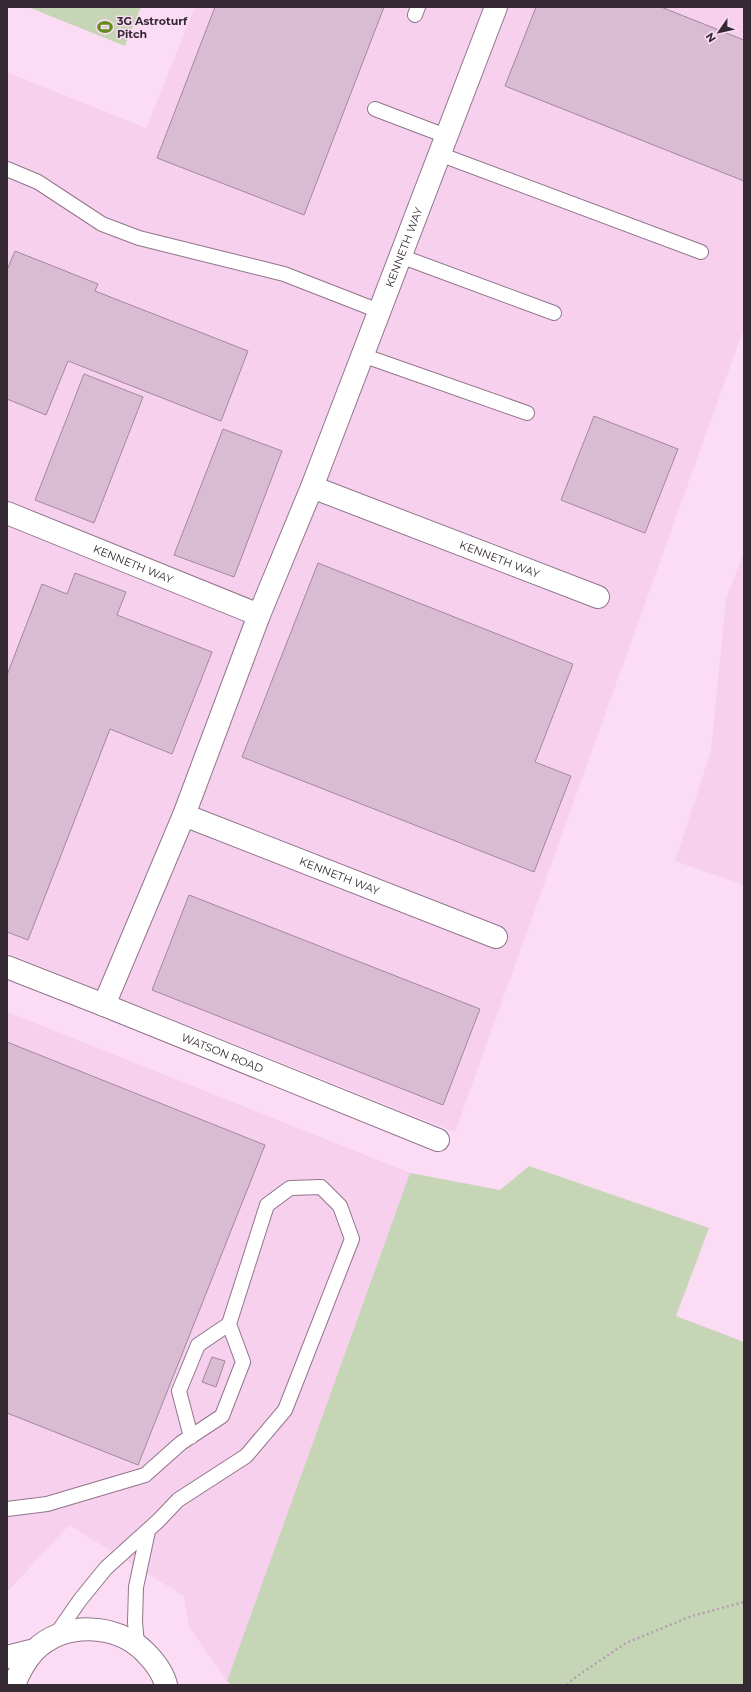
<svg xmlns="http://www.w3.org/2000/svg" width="751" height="1692" font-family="Montserrat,sans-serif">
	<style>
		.built { fill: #f6d0ed }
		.green { fill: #c6d5b6 }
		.building { fill: #d9bbd2; stroke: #a4879d }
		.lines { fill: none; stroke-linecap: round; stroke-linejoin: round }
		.service-casing { stroke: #91758b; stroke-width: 16 }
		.minor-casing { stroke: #91758b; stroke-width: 24 }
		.tertiary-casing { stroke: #91758b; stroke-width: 24 }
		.path { stroke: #b69eb1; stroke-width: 2.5; stroke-dasharray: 2 3; stroke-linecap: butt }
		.service { stroke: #fff; stroke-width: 14 }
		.minor { stroke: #fff; stroke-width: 22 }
		.tertiary { stroke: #fff; stroke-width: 22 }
		.labels { text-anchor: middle; stroke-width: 3; stroke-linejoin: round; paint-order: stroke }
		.poi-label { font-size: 11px; font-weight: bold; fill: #352a33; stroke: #fbdcf4; text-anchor: start }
		.street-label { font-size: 11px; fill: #352a33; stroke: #fbdcf4 }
	</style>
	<rect width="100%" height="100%" fill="#fbdcf4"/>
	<path class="built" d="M195,7H744V328L455,1132L7,953V72L146,128Z
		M744,552V885L675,861L711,751L726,600Z
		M7,1012L410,1173L227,1681L189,1627L184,1596L69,1525L7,1592Z"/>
	<path class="green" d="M28,7H141L125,46Z
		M529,1166L709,1228L676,1316L744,1342V1685H231L227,1681L410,1173L500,1190Z"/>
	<path class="building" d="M215,7H384L304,215L157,158Z
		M536,7H661L744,40V181L505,86Z
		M15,251L98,284L95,291L248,351L221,421L68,361L46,415L7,399V270Z
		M84,374L143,397L94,523L35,500Z
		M594,416L678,449L645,533L561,500Z
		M223,429L282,451L234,577L174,555Z
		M318,563L573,664L535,762L571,776L534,872L242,757Z
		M75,573L126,592L117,615L212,652L172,754L110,729L28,940L7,932V675L42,584L67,594Z
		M189,895L480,1009L443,1105L152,990Z
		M7,1042L265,1145L138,1465L7,1413Z
		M212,1357L225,1361L216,1387L202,1382Z"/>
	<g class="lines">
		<defs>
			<path id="service" d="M415,15L418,7
				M375,109L446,136
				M439,154L701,252
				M7,169L38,182L102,224L139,238L284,274L379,311
				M400,256L554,313
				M362,355L527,413
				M7,1509L47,1504L145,1475L181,1443L222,1416L243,1362L229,1324
				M55,1636L80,1600L106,1568L158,1521L178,1500L246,1456L285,1410L352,1239L340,1206L321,1187L290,1188L267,1205L229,1324L198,1345L179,1391L191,1437
				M137,1644L135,1622L136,1587L148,1531"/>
			<g id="minor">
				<path id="s1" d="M312,487L598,597"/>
				<path id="s2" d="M7,513L259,615"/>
				<path id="s3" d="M184,815L496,937"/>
				<path id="s4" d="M7,967L104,1005L438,1140"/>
				<path id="s5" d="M104,1005L184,815L259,615L312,487L496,7"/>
			</g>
			<path id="tertiary" d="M7,1657L35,1650
				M14,1685C19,1672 25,1661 34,1651C64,1621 116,1623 145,1652C154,1661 163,1672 166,1685"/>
		</defs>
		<use href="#service" class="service-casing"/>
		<use href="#minor" class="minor-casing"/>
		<use href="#tertiary" class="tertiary-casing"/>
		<path class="path" d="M567,1685L573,1679L626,1643L692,1616L744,1602"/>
		<use href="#service" class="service"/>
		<use href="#minor" class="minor"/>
		<use href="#tertiary" class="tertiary"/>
	</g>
	<defs>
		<symbol id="stadium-bare" viewBox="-9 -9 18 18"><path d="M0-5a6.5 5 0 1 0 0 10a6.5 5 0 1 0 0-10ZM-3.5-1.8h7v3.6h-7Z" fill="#648d1d" stroke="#fbdcf4" stroke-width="2.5" paint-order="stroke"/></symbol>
	</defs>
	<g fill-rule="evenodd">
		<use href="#stadium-bare" x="94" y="16" width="22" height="22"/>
	</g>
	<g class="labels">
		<g class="poi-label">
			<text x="117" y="25">3G Astroturf<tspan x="117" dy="13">Pitch</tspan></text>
		</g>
		<g class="street-label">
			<text dy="4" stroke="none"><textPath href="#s5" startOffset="815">KENNETH WAY</textPath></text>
			<text dy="4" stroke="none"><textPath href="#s1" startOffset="201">KENNETH WAY</textPath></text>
			<text dy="4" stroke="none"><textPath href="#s2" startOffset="136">KENNETH WAY</textPath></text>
			<text dy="4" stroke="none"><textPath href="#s3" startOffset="167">KENNETH WAY</textPath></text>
			<text dy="4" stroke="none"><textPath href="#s4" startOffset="232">WATSON ROAD</textPath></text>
		</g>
	</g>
	<rect width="751" height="1692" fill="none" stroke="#352a33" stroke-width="16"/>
	<g transform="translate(719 32) rotate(236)" stroke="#fbdcf4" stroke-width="3" paint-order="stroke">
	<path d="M0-3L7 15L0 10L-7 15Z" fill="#352a33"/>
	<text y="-6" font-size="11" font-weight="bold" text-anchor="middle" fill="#352a33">N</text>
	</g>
</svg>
